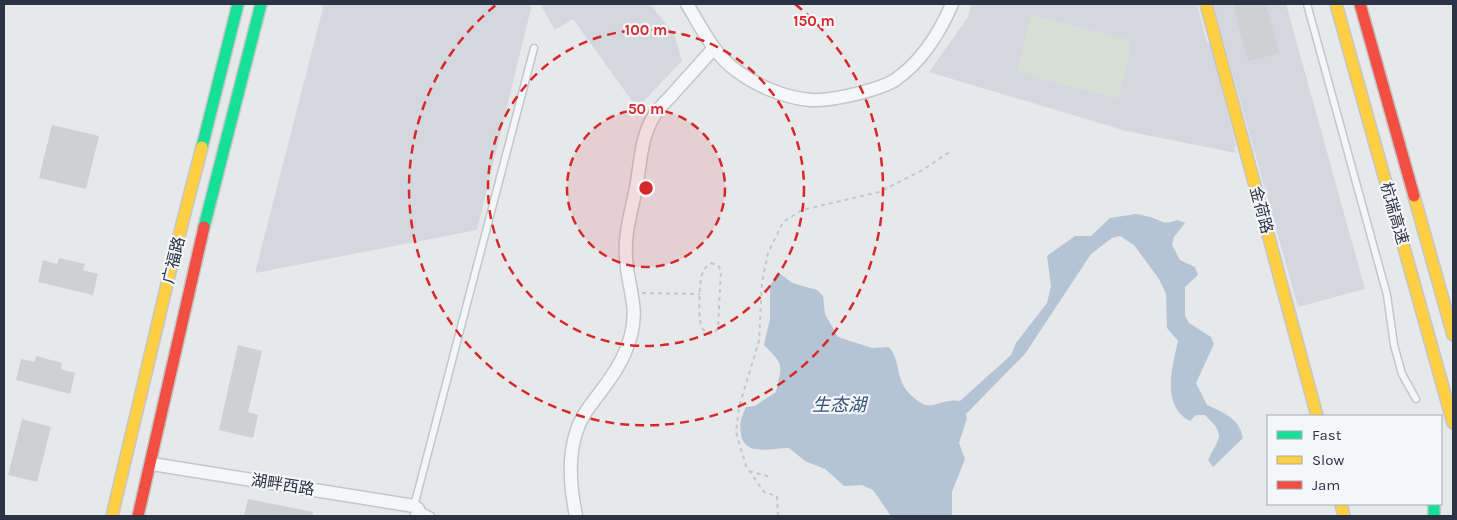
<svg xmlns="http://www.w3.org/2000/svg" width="1457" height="520" font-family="Karla,'Noto Sans SC',sans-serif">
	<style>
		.built { fill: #d4d7dd }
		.green { fill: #d6ded6 }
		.water { fill: #b4c4d5 }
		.building { fill: #ced0d3 }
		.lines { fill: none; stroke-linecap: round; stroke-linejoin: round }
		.lane-casing { stroke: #c4c6c8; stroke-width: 9 }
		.street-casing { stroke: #c4c6c8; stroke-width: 15 }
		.fast-casing { stroke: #c4c6c8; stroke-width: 14 }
		.slow-casing { stroke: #c4c6c8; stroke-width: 14 }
		.jam-casing { stroke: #c4c6c8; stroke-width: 14 }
		.path { stroke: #c5c6ca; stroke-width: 2; stroke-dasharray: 4 4; stroke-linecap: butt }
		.lane { stroke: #f5f6f7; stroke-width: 6 }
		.street { stroke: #f5f6f7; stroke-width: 12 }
		.fast { stroke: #16e098; stroke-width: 11 }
		.slow { stroke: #ffcf43; stroke-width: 11 }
		.jam { stroke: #f24e42; stroke-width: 11 }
		.ring { fill: none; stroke: #d62828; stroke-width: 2.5; stroke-dasharray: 9 6 }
		.labels { text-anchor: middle; stroke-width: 4.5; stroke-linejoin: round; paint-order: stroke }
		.street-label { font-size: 16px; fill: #2b3445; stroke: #f4f6f9 }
		.water-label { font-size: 18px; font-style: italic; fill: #34527a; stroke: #f4f6f9 }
		.centre { fill: #d62828; stroke: #f4f6f9; stroke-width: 2.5 }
		.ring-label { font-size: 15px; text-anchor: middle; font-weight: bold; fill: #d62828; stroke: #f4f6f9; stroke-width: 4.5; stroke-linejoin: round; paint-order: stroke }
	</style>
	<rect width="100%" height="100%" fill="#e6e8ea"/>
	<path class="built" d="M324,4H532L477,230L255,273Z
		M540,4H650L674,34L682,61L637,108L573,19L555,30Z
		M971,4H1197L1207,43L1211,44L1236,147H1234L1236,153L1126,131L929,72L968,17Z
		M1213,4H1286L1365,289L1298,307Z"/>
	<path class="green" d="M1031,15L1132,41L1118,99L1017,72Z"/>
	<path class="water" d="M1136,214C1141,215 1148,216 1153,218C1164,222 1164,225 1177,220L1185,223L1174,237L1172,245L1180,260L1195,267L1198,275L1185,287V315L1189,323L1211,337L1214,344L1196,383L1207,405C1223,412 1240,419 1243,438L1213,467L1208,460C1220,436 1226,435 1205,415H1196L1190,421C1161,406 1172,367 1178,341L1167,328L1166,294L1159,279L1134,245L1120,236L1112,238L1091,254L1025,354L966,414L967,418L959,443L965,459L952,492V516H891L873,490L862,485L844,486L825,469L805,461L789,448C773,448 744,457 741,434C739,422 741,419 746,407L755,406L776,392C782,364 785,366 764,345L770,319V286L778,272L792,283L817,290L823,296L825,314L838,337L872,348L889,347C902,363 894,380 912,396C916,400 920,403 925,405C936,407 946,398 960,401L1011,355L1016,343L1047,303L1051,286L1047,256L1075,236H1091L1110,218Z"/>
	<path class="building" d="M1233,4H1266L1279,53L1248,61Z
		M52,125L99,136L86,189L39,178Z
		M59,258L85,264L83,270L98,274L93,295L38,282L43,260L57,264Z
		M238,345L262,351L248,412L258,415L253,438L219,430Z
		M36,356L62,363L61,369L75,373L70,394L16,380L21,359L35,362Z
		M22,419L51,427L37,482L8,475Z
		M248,499L313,512V516H244Z"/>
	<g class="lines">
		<defs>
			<path id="lane" d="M1307,4L1387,295L1394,345L1402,374L1416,399
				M414,506L534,48
				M418,509L431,516"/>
			<path id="street" d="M687,4C701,27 714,55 737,71C757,86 785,98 811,100C827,101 844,97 860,93C871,90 886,86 895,80C921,62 940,32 952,4
				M152,464L414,506L418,509L417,516
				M576,516C569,481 566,441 587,410C605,385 623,366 631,335C639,306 627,285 626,257C624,231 633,207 637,182C641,159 641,137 654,116C658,109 665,102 671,96C685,80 700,64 714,48"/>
			<path id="fast" d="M202,147L238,4
				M204,227L261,4
				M1434,504V516"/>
			<path id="slow" d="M1206,4L1317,416
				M1336,4L1453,423
				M1414,196L1453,335
				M1341,504L1344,516
				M112,516L173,259L202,147"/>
			<path id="jam" d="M1360,4L1414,196
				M138,516L204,227"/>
		</defs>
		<use href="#lane" class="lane-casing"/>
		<use href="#street" class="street-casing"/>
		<use href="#fast" class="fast-casing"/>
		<use href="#slow" class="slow-casing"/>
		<use href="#jam" class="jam-casing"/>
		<path class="path" d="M711,263L718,265L721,271L718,327L715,333L709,334C705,331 702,329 701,325C698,316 699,280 703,272C705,267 707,266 711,263Z
			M642,293L700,294
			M749,471L770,477
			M778,516L777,496L764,492L746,466L736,432L739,407L759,341L762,282L768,253L783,222L802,210L879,192L921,171L951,151"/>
		<use href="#lane" class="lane"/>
		<use href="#street" class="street"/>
		<use href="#fast" class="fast"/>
		<use href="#slow" class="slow"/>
		<use href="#jam" class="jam"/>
	</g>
	<circle cx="646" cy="188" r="79" fill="#d62828" fill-opacity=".12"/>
	<g class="ring">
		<circle cx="646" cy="188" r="79"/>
		<circle cx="646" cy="188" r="158"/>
		<path d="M795 4A237 237 0 1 1 497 4"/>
	</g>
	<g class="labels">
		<g class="street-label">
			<text transform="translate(1262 210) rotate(75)" y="6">金荷路</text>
			<text transform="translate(1395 213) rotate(74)" y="6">杭瑞高速</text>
			<text transform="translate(173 260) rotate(-76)" y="6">广福路</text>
			<text transform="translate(283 484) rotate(9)" y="6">湖畔西路</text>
		</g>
		<g class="water-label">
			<text x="839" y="411">生态湖</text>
		</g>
	</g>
	<circle cx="646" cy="188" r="8" class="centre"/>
	<g class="ring-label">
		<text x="814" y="26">150 m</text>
		<text x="646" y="35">100 m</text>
		<text x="646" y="114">50 m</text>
	</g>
	<rect width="1457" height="520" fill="none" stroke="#2b3445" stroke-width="10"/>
	<rect x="1267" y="415" width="175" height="90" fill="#f4f6f9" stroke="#a4a8b1"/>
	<rect x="1277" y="431" width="25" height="8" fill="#16e098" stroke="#a4a8b1"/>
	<text x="1312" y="440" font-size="15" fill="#2b3445">Fast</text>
	<rect x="1277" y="456" width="25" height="8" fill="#ffcf43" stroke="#a4a8b1"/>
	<text x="1312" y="465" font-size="15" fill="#2b3445">Slow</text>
	<rect x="1277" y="481" width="25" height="8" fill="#f24e42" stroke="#a4a8b1"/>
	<text x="1312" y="490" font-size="15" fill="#2b3445">Jam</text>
</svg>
